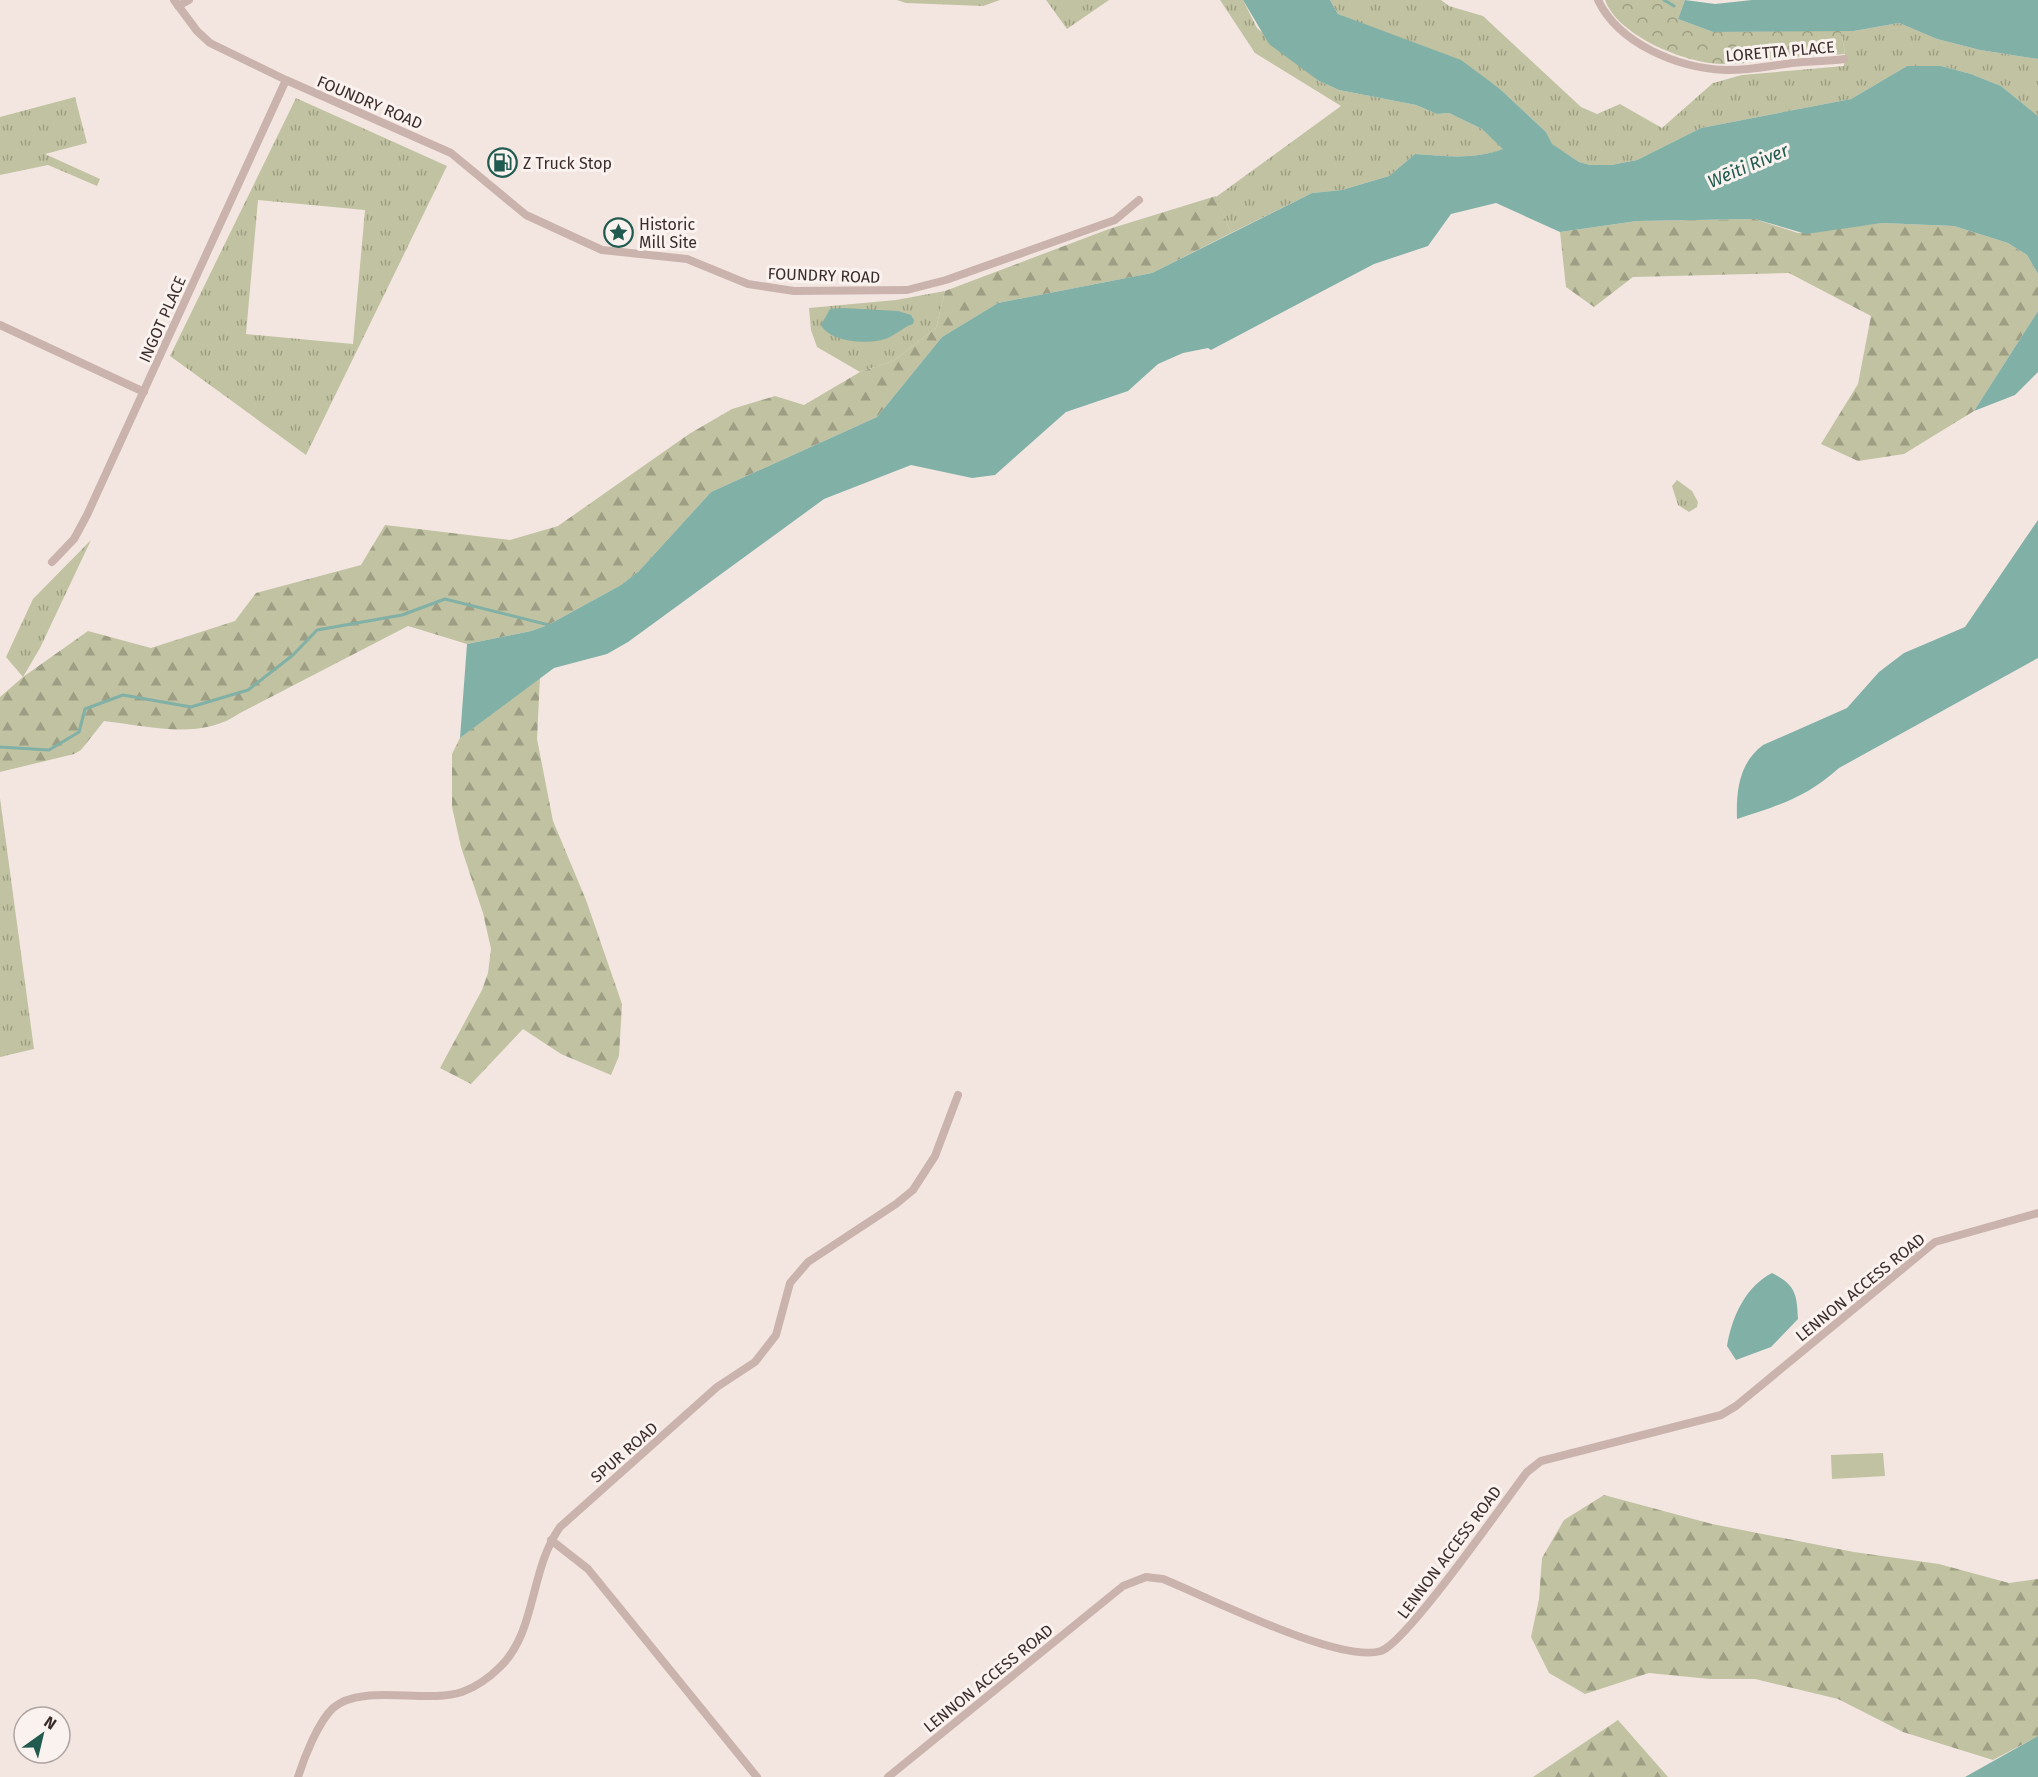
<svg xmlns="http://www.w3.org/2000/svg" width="2038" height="1777" font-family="'Fira Sans',sans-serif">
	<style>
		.grass { fill: url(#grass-tufts); fill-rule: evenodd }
		.forest { fill: url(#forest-firs) }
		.park { fill: url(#park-crowns) }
		.garden { fill: #c0c2a1 }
		.water { fill: #81b0a6 }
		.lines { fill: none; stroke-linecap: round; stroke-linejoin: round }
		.stream { stroke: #81b0a6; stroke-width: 3 }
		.street { stroke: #cbb3ad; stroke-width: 8 }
		.labels { text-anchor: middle; stroke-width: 6; stroke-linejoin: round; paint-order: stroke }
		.street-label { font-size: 16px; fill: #3a2c2b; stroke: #faf2ee }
		.poi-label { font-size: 16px; fill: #3a2c2b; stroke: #faf2ee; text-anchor: start }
		.water-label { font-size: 18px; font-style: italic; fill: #215b50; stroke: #faf2ee }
	</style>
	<defs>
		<pattern id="grass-tufts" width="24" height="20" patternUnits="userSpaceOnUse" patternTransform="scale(1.5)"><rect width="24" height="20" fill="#c0c2a1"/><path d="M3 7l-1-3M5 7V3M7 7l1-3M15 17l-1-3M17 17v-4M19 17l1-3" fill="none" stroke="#9d9e83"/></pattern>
		<pattern id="forest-firs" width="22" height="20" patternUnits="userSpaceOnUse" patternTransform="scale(1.5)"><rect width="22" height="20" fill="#c0c2a1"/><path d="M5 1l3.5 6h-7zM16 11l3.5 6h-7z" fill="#9d9e83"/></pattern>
		<pattern id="park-crowns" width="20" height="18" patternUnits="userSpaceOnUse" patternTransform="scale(1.5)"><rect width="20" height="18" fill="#c0c2a1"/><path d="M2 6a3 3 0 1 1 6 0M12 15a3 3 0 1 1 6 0" fill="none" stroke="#9d9e83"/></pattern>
	</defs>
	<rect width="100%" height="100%" fill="#f3e6e1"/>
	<path class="grass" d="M897,0H1000L983,6L906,3Z
		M1046,0H1109L1067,29Z
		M1220,0H1243L1257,28L1319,81L1339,90L1416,105L1437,114L1449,113L1482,129L1504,149C1474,160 1446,156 1415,154L1389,176L1342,190L1312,193L1231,233L1216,197L1341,106L1255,53Z
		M1330,0H1441L1449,6L1483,16L1581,107L1597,114L1620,104L1662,128L1713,83L1742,75L1844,66L1845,54L1841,30L1854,31L1899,23L1937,39L1980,50L2038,59V116L2001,86L1971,74L1941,66H1907L1851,99L1701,128L1637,160L1611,165H1590L1579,162L1551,144L1546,132L1500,89L1485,79L1338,14Z
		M75,97L87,143L45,154L100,179L97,186L48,165L0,175V117Z
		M296,98L447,166L306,455L170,356ZM258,200L365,210L353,344L246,334Z
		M945,291L936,328L893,361L860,372L817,347L811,330L809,308L896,300Z
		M1677,480L1692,491L1698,502L1697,507L1689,512L1678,505L1672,486Z
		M91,540L40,648L23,677L6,657L33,599Z
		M0,798L34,1049L0,1057Z"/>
	<path class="forest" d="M1216,196L1231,233L1152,273L998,303L942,337L877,417L711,492L639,571L621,585L548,625L531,631L467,644L408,626L240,713C200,741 150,726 104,721L81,750L74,754L0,772V697L23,677L88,631L151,648L235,621L256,593L361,565L385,525L510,540L558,526L689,434L732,409L775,396L804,405L860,372L893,361L936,328L945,291L1109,229Z
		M1755,219L1798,233L1882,223L1954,226L2008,243L2027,255L2038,274V311L1974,411L1904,454L1858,461L1821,444L1858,384L1871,316L1789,273L1633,277L1594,307L1566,287L1560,232L1637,221Z
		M540,677L537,739L553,821L586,900L622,1004L619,1056L611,1075L561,1054L523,1029L471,1084L440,1068L482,990L488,973L491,949L483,913L461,847L452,807V754L460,738Z
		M1604,1495L1712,1524L1854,1552L1939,1564L2009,1583L2038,1579V1736L1993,1760L1903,1732L1838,1699L1755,1679H1710L1649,1673L1585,1694L1549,1673L1531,1637L1539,1599L1542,1558L1564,1520Z
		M1618,1720L1668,1777H1533Z"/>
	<path class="park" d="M1605,0H1685L1678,19L1713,32L1841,30L1845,54C1828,56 1812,55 1795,57C1770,59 1746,65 1721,64C1685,63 1618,36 1605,0Z"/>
	<path class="garden" d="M1883,1453L1885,1476L1832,1479L1831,1455Z"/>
	<path class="water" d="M1243,0H1330L1338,14L1461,60L1500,89L1546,132L1552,144L1579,162L1590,165H1611L1637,160L1701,128L1851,99L1907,66H1941L1971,74L2001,86L2038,116V274L2027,255L2008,243L1954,226L1882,223L1806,234L1755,219L1637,221L1560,232L1496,203L1451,214L1428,246L1374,264L1211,350L1208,348L1183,353L1158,364L1128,391L1066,412L995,475L972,478L911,465L824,499L628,642L607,654L554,668L460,738L467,644L531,631L548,625L621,585L639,571L711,492L877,417L942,337L998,303L1152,273L1312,193L1342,190L1389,176L1415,154C1446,156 1474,160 1503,149L1482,129L1449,113L1437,114L1416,105L1339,90L1319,81L1269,44Z
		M1685,0L1715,4L1752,0H2038V59L1980,50L1937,39L1899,23L1854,31L1713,32L1678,19Z
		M843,308L898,311L911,315L914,320L913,324C903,327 897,334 888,338C871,345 830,343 821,325L830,309Z
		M2038,311V372L2015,395L1974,411Z
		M2038,520V658L1839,768C1805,798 1780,805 1737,819C1736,791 1739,763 1763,745L1847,708L1879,672L1904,653L1965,627Z
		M1772,1273C1795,1285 1797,1293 1798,1319L1771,1347L1736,1360L1727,1346C1732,1317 1745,1287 1772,1273Z
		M2038,1736V1777H1965Z"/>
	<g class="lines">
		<path class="stream" d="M1664,0L1674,6
			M0,747L49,750L79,732L85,709L123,695L191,707L248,690L293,655L317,630L402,615L445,599L549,625"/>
		<path class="street" d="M174,0L197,31L210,43L286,80L451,153L526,215L602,250L687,259L748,284L794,291L907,290L946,280L1115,220L1139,200
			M1598,0C1619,44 1678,68 1725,70C1751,71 1777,64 1803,62C1817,61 1830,61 1844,59
			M178,6L189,0
			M0,325L144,392
			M52,562L74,539L87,515L286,80
			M551,1540L588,1569L757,1777
			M298,1777C304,1758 318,1722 333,1708C361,1683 426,1704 462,1692C476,1687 489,1678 500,1667C537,1631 529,1571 560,1527L717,1387L755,1362L776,1335L790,1283L808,1262L896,1204L913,1190L935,1156L958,1095
			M888,1777L1123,1586L1146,1577L1163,1579C1208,1597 1339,1664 1381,1651C1407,1642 1504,1502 1527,1472L1541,1461L1721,1415L1736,1406L1935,1242L2038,1213"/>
	</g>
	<defs>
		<symbol id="fuel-ring" viewBox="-11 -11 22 22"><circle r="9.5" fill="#faf2ee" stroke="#215b50" stroke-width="1.5"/><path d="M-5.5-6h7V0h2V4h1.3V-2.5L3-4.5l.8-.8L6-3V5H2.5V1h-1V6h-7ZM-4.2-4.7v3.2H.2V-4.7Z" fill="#215b50"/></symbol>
		<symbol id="sight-ring" viewBox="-11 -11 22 22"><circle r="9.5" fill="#faf2ee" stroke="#215b50" stroke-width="1.5"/><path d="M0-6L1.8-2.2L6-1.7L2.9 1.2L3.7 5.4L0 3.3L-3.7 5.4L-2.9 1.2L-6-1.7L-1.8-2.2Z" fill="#215b50"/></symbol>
	</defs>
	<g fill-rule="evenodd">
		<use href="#fuel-ring" x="486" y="146" width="33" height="33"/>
		<use href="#sight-ring" x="602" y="216" width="33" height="33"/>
	</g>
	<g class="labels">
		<g class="street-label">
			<text transform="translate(1780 51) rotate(-5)" y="6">LORETTA PLACE</text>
			<text transform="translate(370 102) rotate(23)" y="6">FOUNDRY ROAD</text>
			<text transform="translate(824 275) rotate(2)" y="6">FOUNDRY ROAD</text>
			<text transform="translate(162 319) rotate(-66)" y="6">INGOT PLACE</text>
			<text transform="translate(1860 1287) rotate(-39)" y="6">LENNON ACCESS ROAD</text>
			<text transform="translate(624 1452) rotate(-41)" y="6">SPUR ROAD</text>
			<text transform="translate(1449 1552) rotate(-53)" y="6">LENNON ACCESS ROAD</text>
			<text transform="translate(988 1678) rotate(-39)" y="6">LENNON ACCESS ROAD</text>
		</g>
		<g class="poi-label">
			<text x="523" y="169">Z Truck Stop</text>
			<text x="639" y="230">Historic<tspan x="639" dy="18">Mill Site</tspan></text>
		</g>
		<g class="water-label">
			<text transform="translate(1748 166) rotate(-23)" y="6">Wēiti River</text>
		</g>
	</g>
	<g transform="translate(42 1735) rotate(34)"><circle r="28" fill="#faf2ee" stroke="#ada3a0" stroke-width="1.5"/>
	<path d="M0-4.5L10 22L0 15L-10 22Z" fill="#215b50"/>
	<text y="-9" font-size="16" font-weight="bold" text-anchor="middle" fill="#3a2c2b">N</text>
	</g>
</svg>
